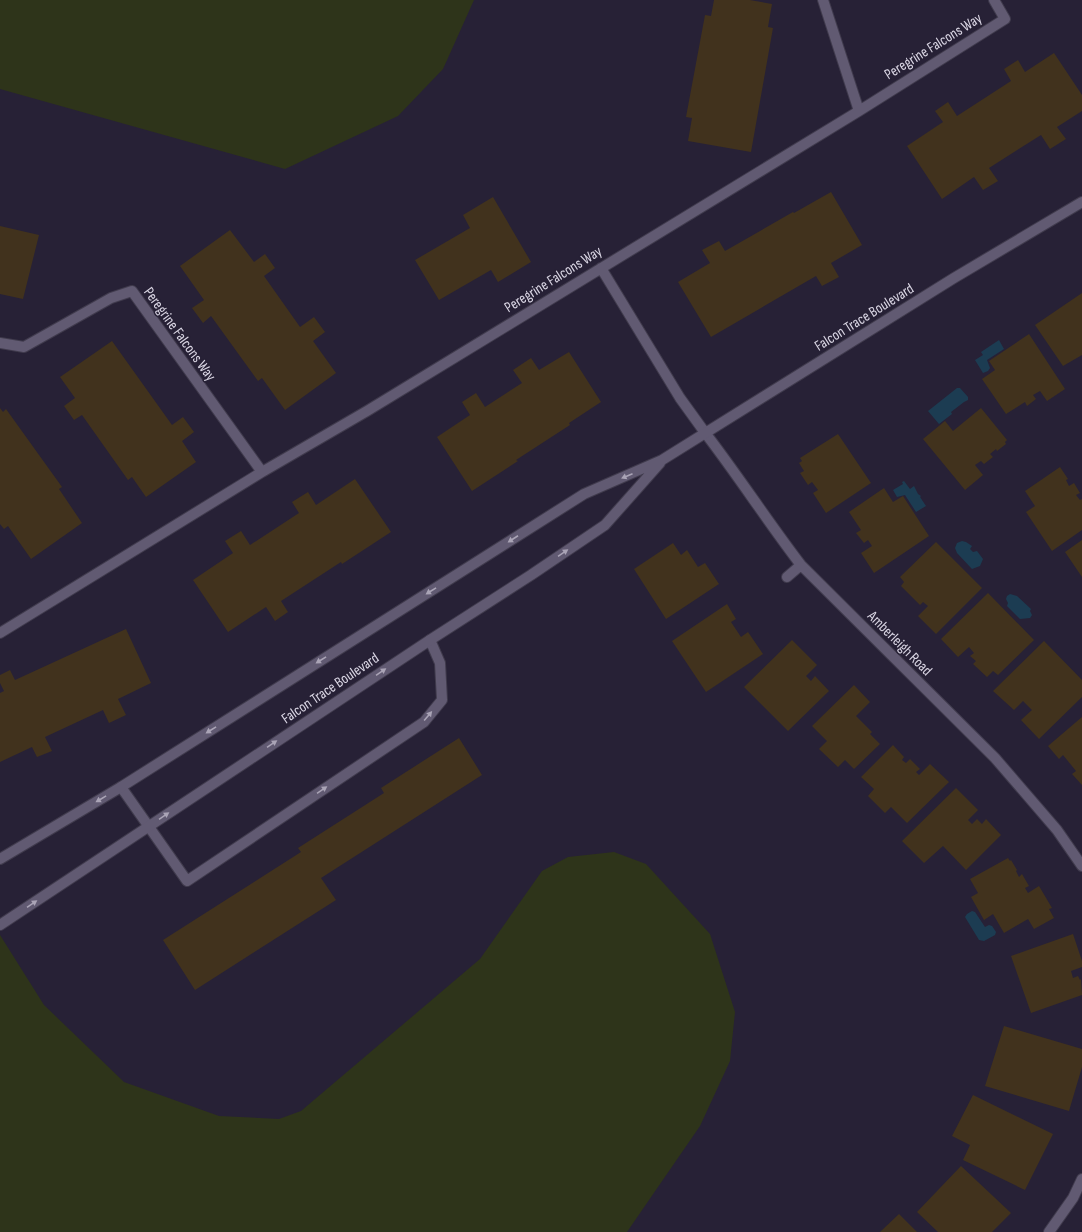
<svg xmlns="http://www.w3.org/2000/svg" width="1082" height="1232" font-family="'Sofia Sans Condensed',sans-serif">
	<style>
		.green { fill: #2e341a }
		.water { fill: #1c3c52 }
		.building { fill: #41321d }
		.lines { fill: none; stroke-linecap: round; stroke-linejoin: round }
		.lane-casing { stroke: #403b4d; stroke-width: 12 }
		.street-casing { stroke: #403b4d; stroke-width: 12 }
		.secondary-casing { stroke: #403b4d; stroke-width: 12 }
		.lane { stroke: #615a72; stroke-width: 10 }
		.street { stroke: #615a72; stroke-width: 10 }
		.secondary { stroke: #615a72; stroke-width: 10 }
		.oneway { fill: #aaa4b6 }
		.labels { text-anchor: middle; stroke-width: 3; stroke-linejoin: round; paint-order: stroke }
		.street-label { font-size: 15px; fill: #dad6e4; stroke: #272136 }
	</style>
	<rect width="100%" height="100%" fill="#272136"/>
	<path class="green" d="M0,0H474L443,69L398,116L285,169L0,89Z
		M614,852L646,864L710,934L735,1012L730,1061L700,1126L627,1232H0V935L44,1005L124,1082L219,1116L279,1119L301,1111L480,959L542,871L568,857Z"/>
	<path class="water" d="M999,340L1004,349L987,360L990,368L988,371L983,373L975,360L983,355L981,352Z
		M957,388H960L968,397V400L964,402L951,412L952,414L939,424L928,411Z
		M904,481L910,489L914,486L918,494L921,496L920,497L926,506L916,512L905,495L897,497L893,490L903,484L902,482Z
		M962,541L966,542L972,546L970,549L973,552L977,551L983,559L980,566L972,569L957,553L955,548L957,543Z
		M1010,594L1017,596L1031,609L1030,611L1032,615L1030,618L1020,619L1007,606L1008,603L1006,599L1007,596Z
		M972,911L975,912L985,927L989,925L992,926L996,932L995,935L984,941L979,940L965,917L967,914Z"/>
	<path class="building" d="M714,0H750L772,4L768,27L773,28L751,152L688,141L692,118L686,117L705,15L711,16Z
		M1054,53L1082,95V111L1057,127L1066,139L1050,149L1041,135L989,168L998,181L983,190L974,177L942,199L907,146L943,122L935,111L948,102L957,116L1011,81L1004,69L1018,60L1025,72Z
		M831,192L862,245L831,263L839,277L822,286L816,276L711,337L678,282L710,263L702,250L719,241L725,251L793,212L794,213Z
		M493,197L531,262L498,282L491,270L439,300L415,260L470,228L463,215Z
		M0,226L39,235L23,299L0,294Z
		M230,230L254,262L265,254L275,268L264,276L300,327L314,317L325,332L313,341L336,373L285,410L262,378L258,381L211,316L203,323L192,308L204,300L180,266Z
		M1082,293V355L1063,366L1035,325Z
		M1029,334L1065,389L1047,401L1040,391L1033,395L1036,399L1027,406L1025,402L1006,414L982,379L995,370L989,361Z
		M112,341L172,425L183,417L194,432L182,441L196,462L146,497L132,477L128,480L82,415L74,420L64,406L75,398L60,377Z
		M569,352L601,402L569,423L570,425L516,460L518,461L472,491L437,437L470,415L462,402L476,393L485,407L522,383L513,370L531,358L539,370Z
		M0,408L3,412L6,409L62,487L59,489L82,523L31,559L8,526L4,529L0,524Z
		M981,408L1007,440L1005,442L1006,444L997,451L996,449L990,454L993,457L984,464L981,461L975,465L983,475L965,490L923,439L945,421L953,431Z
		M838,434L871,483L826,513L813,493L818,490L812,482L808,485L800,473L804,471L799,463L802,461L800,458Z
		M1060,467L1068,479L1066,480L1069,486L1074,483L1080,493L1076,495L1080,500L1082,499V530L1052,551L1026,512L1035,506L1025,491Z
		M355,479L391,532L342,564L341,562L281,601L288,612L275,621L266,607L228,632L193,580L233,553L225,541L241,531L250,545L299,513L292,502L308,492L316,505Z
		M884,488L893,502L903,496L929,536L874,573L861,553L872,546L868,540L864,543L856,533L861,530L849,512Z
		M1082,540V577L1065,552Z
		M936,542L982,588L936,634L918,616L928,606L923,602L920,605L901,586L904,582L900,577Z
		M673,543L681,555L687,550L698,567L705,563L719,584L666,619L634,569Z
		M988,593L1034,640L998,675L993,671L987,677L973,664L976,661L970,656L974,653L969,647L958,657L941,639Z
		M727,604L736,619L731,622L741,637L748,632L763,654L706,692L672,641Z
		M126,629L151,683L118,699L126,715L109,723L103,710L45,737L52,751L37,757L32,747L0,762V693L4,691L0,683V675L10,670L15,680Z
		M792,640L817,665L806,676L811,681L815,676L829,691L788,731L744,687Z
		M1044,641L1082,680V697L1039,739L1021,720L1032,710L1023,701L1014,710L993,691Z
		M854,685L870,702L856,716L872,732L870,734L880,744L854,769L845,760L838,767L819,749L827,741L812,726Z
		M1082,717V785L1072,774L1076,771L1063,755L1059,759L1048,746Z
		M459,738L482,775L321,878L336,900L195,990L163,940L301,852L298,848L384,793L381,788Z
		M893,745L904,757L902,760L906,763L910,759L920,769L916,772L919,775L930,764L949,782L907,823L891,807L885,813L868,796L874,789L861,777Z
		M956,788L978,810L968,820L972,824L977,819L982,824L986,819L1001,835L966,870L943,846L924,863L902,841Z
		M1008,858L1010,861L1011,860L1017,870L1016,871L1019,877L1022,874L1029,886L1025,888L1028,893L1039,886L1052,908L1049,909L1054,918L1034,929L1028,919L1004,933L993,914L984,920L971,897L978,893L970,879Z
		M1073,934L1082,961V967L1071,971L1073,978L1078,976L1080,980L1081,979L1082,995L1031,1013L1011,956Z
		M1004,1026L1082,1049V1067L1069,1111L985,1086Z
		M973,1095L1053,1134L1025,1190L963,1160L970,1145L952,1136Z
		M961,1166L1011,1213L992,1232H938L917,1212Z
		M899,1214L917,1232H880Z"/>
	<g class="lines">
		<defs>
			<path id="lane" d="M823,0L859,111
				M601,268L680,398L706,434
				M0,343L24,347L111,298L132,291L262,472
				M0,633L262,472L367,411L859,111L1005,19L994,0
				M121,787L187,881L424,722L442,700L440,663L430,640"/>
			<path id="street" d="M706,434C739,477 768,522 801,565L995,758L1057,830L1082,866
				M787,577L801,565
				M1049,1232L1073,1198L1082,1179"/>
			<path id="secondary" d="M0,859L121,787L584,494L662,460L954,278L1082,202
				M0,925L430,640L531,575L605,525L660,463"/>
		</defs>
		<use href="#lane" class="lane-casing"/>
		<use href="#street" class="street-casing"/>
		<use href="#secondary" class="secondary-casing"/>
		<use href="#lane" class="lane"/>
		<use href="#street" class="street"/>
		<use href="#secondary" class="secondary"/>
	</g>
	<defs><path id="oneway-solid" d="M-6-.8H1V-3.2L6.5 0L1 3.2V.8H-6Z"/></defs>
	<g class="oneway">
		<use href="#oneway-solid" transform="translate(627 476) rotate(157)"/>
		<use href="#oneway-solid" transform="translate(513 539) rotate(147)"/>
		<use href="#oneway-solid" transform="translate(563 553) rotate(-34)"/>
		<use href="#oneway-solid" transform="translate(431 591) rotate(148)"/>
		<use href="#oneway-solid" transform="translate(321 660) rotate(148)"/>
		<use href="#oneway-solid" transform="translate(381 672) rotate(-34)"/>
		<use href="#oneway-solid" transform="translate(428 716) rotate(-50)"/>
		<use href="#oneway-solid" transform="translate(211 730) rotate(148)"/>
		<use href="#oneway-solid" transform="translate(272 744) rotate(-34)"/>
		<use href="#oneway-solid" transform="translate(322 790) rotate(-34)"/>
		<use href="#oneway-solid" transform="translate(101 799) rotate(149)"/>
		<use href="#oneway-solid" transform="translate(164 816) rotate(-34)"/>
		<use href="#oneway-solid" transform="translate(32 904) rotate(-34)"/>
	</g>
	<g class="labels">
		<g class="street-label">
			<text transform="translate(933 46) rotate(-32)" y="5">Peregrine Falcons Way</text>
			<text transform="translate(553 279) rotate(-32)" y="5">Peregrine Falcons Way</text>
			<text transform="translate(864 317) rotate(-32)" y="5">Falcon Trace Boulevard</text>
			<text transform="translate(180 334) rotate(54)" y="5">Peregrine Falcons Way</text>
			<text transform="translate(900 643) rotate(45)" y="5">Amberleigh Road</text>
			<text transform="translate(330 688) rotate(-34)" y="5">Falcon Trace Boulevard</text>
		</g>
	</g>
</svg>
